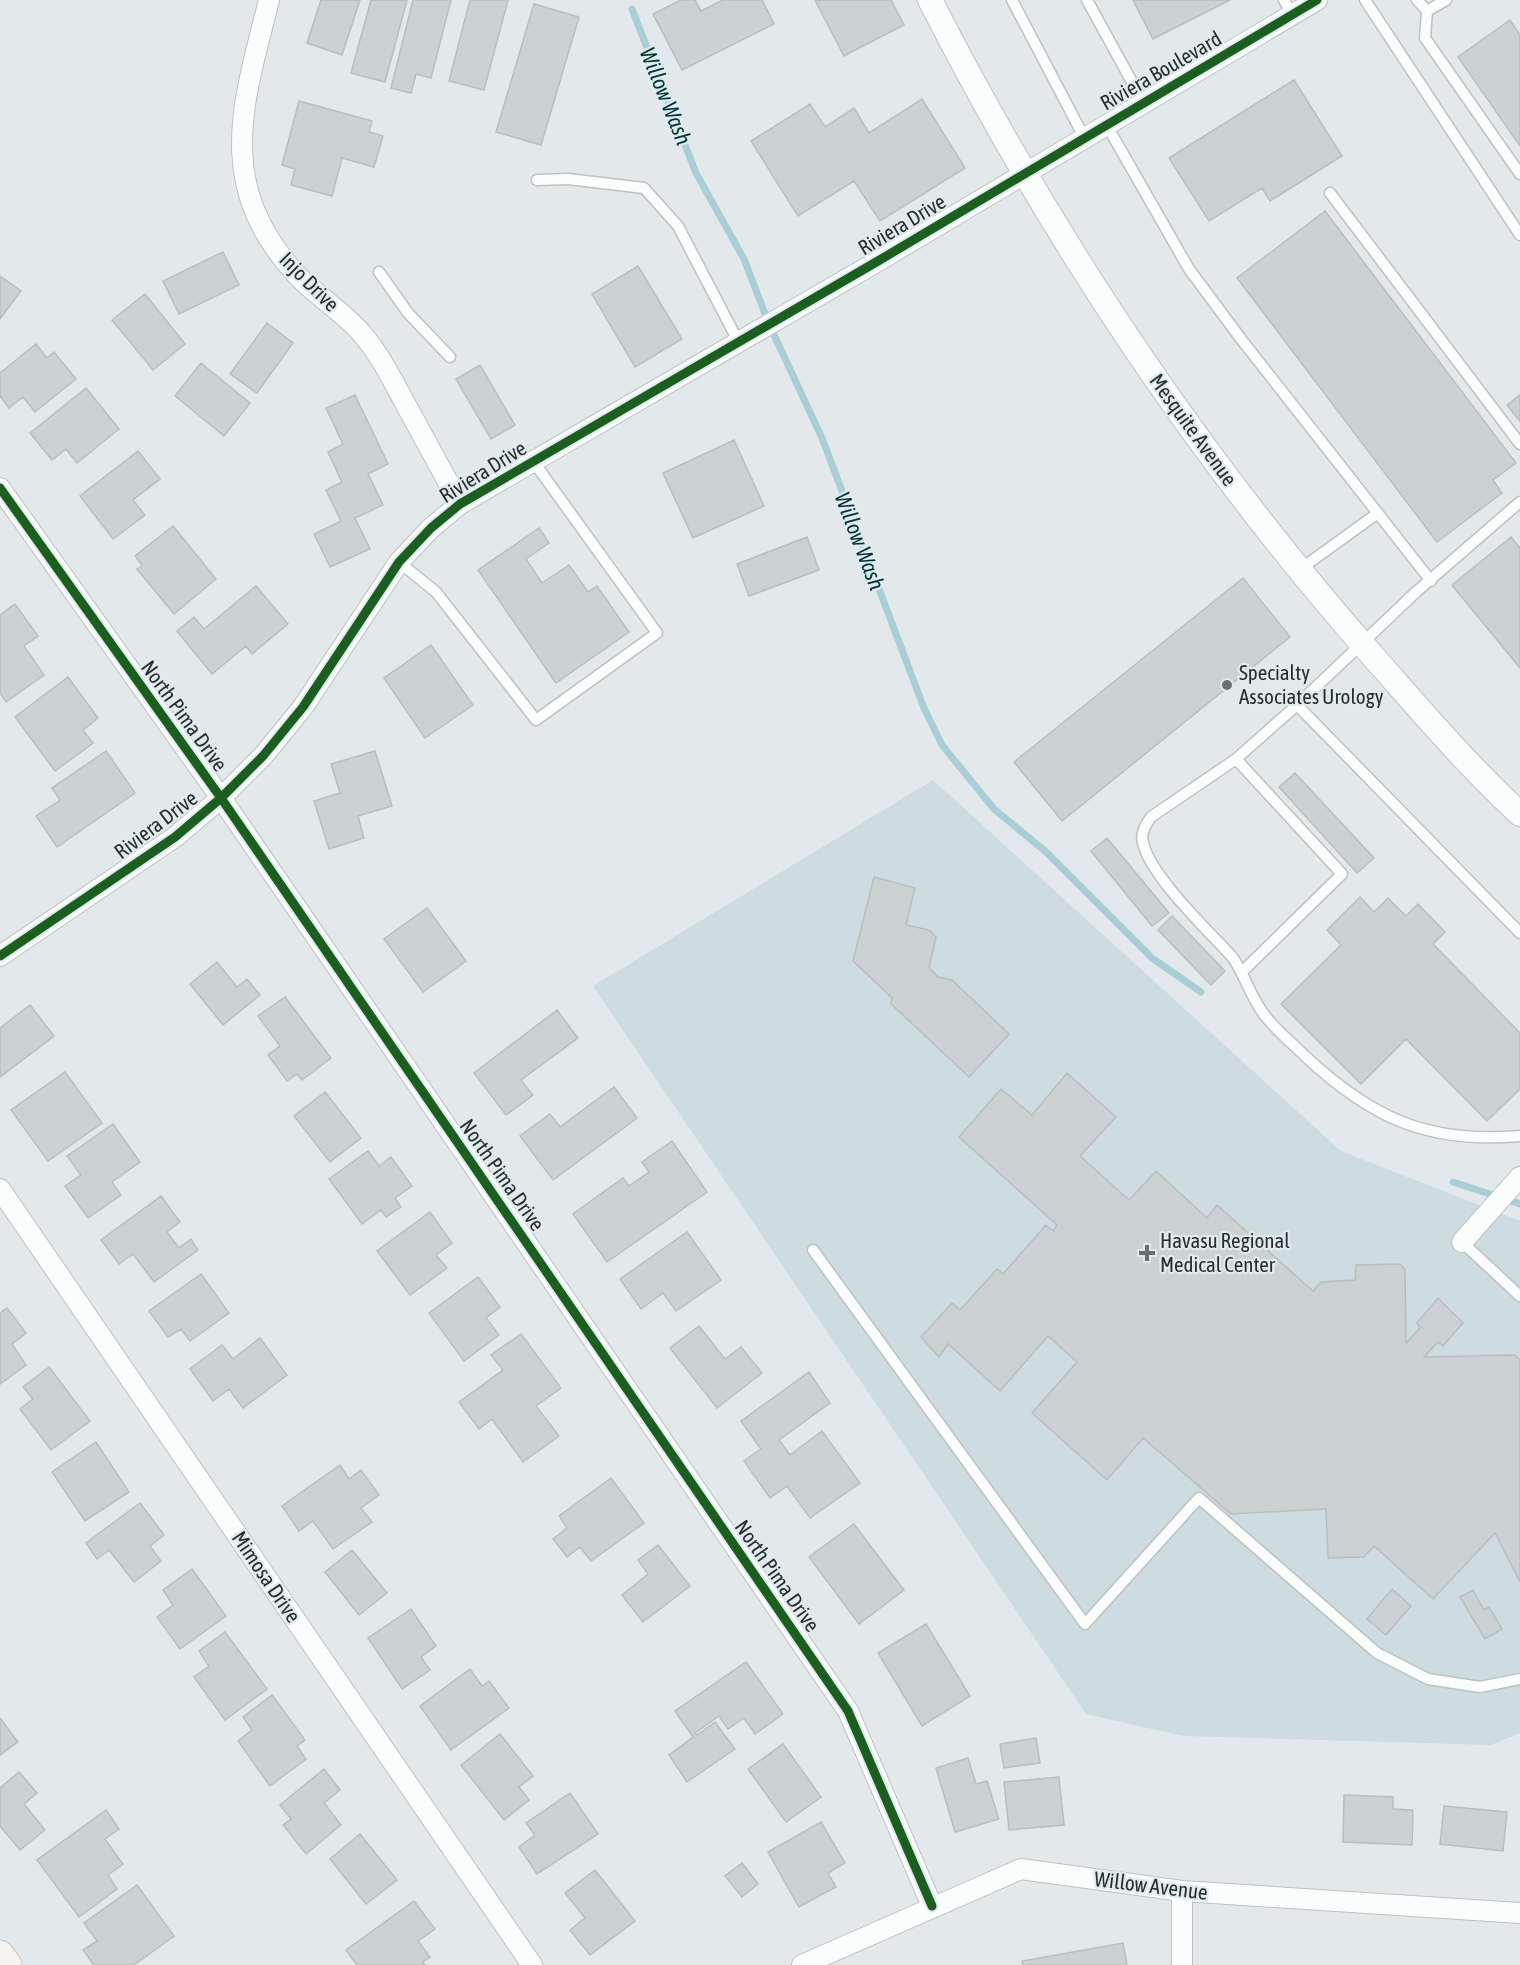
<svg xmlns="http://www.w3.org/2000/svg" width="1520" height="1965" font-family="'Asap Condensed',sans-serif">
	<style>
		.built { fill: #cfdcdf }
		.lines { fill: none; stroke-linecap: round; stroke-linejoin: round }
		.stream { stroke: #aaced5; stroke-width: 7 }
		.building { fill: #ccd1d2; stroke: #babebf; stroke-width: 1.5 }
		.service-casing { stroke: #bdc1c2; stroke-width: 13 }
		.minor-casing { stroke: #bdc1c2; stroke-width: 22 }
		.tertiary-casing { stroke: #bdc1c2; stroke-width: 26 }
		.secondary-casing { stroke: #bdc1c2; stroke-width: 29 }
		.service { stroke: #fbfcfc; stroke-width: 10 }
		.minor { stroke: #fbfcfc; stroke-width: 20 }
		.tertiary { stroke: #fbfcfc; stroke-width: 24 }
		.secondary { stroke: #f5f4f2; stroke-width: 27 }
		.cycleway-casing { stroke: #e0ebed; stroke-width: 13 }
		.cycleway { stroke: #1b5e20; stroke-width: 9 }
		.poi-dot { fill: #6a6f70; stroke: #e0ebed; stroke-width: 2 }
		.labels { text-anchor: middle; stroke-width: 4.5; stroke-linejoin: round; paint-order: stroke }
		.street-label { font-size: 21px; fill: #292d2e; stroke: #e0ebed }
		.poi-label { font-size: 21px; fill: #292d2e; stroke: #e0ebed; text-anchor: start }
		.water-label { font-size: 22px; font-style: italic; fill: #02323a; stroke: #e0ebed }
	</style>
	<rect width="100%" height="100%" fill="#e3e9ea"/>
	<path class="built" d="M933,780L1341,1151L1520,1221V1733L1491,1745L1183,1736L1086,1714L593,986Z"/>
	<g class="lines">
		<path class="stream" d="M632,9L696,173L744,259L769,324L822,438L924,708L942,745L994,809L1045,851L1152,958L1201,992
			M1453,1182L1520,1204"/>
	</g>
	<path class="building" d="M321,0H360L342,55L307,43Z
		M371,0H407L385,82L351,73Z
		M413,0H451L431,78L416,74L411,93L391,88Z
		M470,0H508L484,90L449,81Z
		M681,0H695L701,11L723,0H762L774,24L682,70L653,14Z
		M815,0H891L904,25L844,56Z
		M1133,0H1230L1153,39Z
		M534,4L579,17L541,145L496,132Z
		M1510,20L1520,35V146L1458,57Z
		M1294,80L1342,156L1270,201L1262,188L1209,221L1169,158Z
		M922,99L965,168L880,221L854,181L798,216L751,141L810,104L825,127L854,108L869,133Z
		M299,101L372,121L369,132L383,136L374,167L342,158L332,196L291,185L295,169L282,165Z
		M1325,211L1516,463L1493,480L1502,493L1437,542L1237,278Z
		M223,252L239,285L179,314L163,281Z
		M638,266L682,339L635,367L592,294Z
		M0,276L21,291L0,319Z
		M145,294L185,344L153,370L112,320Z
		M267,323L293,343L257,393L230,374Z
		M36,344L47,358L54,352L76,379L35,412L23,397L9,408L0,396V373Z
		M201,363L250,403L224,436L175,396Z
		M480,365L515,425L491,439L456,379Z
		M86,388L119,429L77,463L66,449L52,460L30,433Z
		M355,395L388,464L368,474L383,505L355,518L370,549L330,567L314,534L341,521L326,490L342,482L328,452L343,444L326,408Z
		M1520,395V421L1507,405Z
		M734,440L764,506L693,538L663,473Z
		M138,451L160,479L133,500L145,515L113,539L80,496Z
		M173,526L216,579L174,614L137,569L142,565L135,556Z
		M539,528L549,543L526,559L542,583L569,565L588,592L597,586L629,632L556,683L478,570Z
		M807,537L819,570L749,596L737,564Z
		M1511,537L1520,548V668L1452,585Z
		M1243,578L1290,637L1062,821L1014,762Z
		M256,586L288,624L252,654L246,646L212,674L177,631L194,617L204,629Z
		M15,604L38,636L24,646L44,675L6,702L0,693V615Z
		M431,645L473,705L425,738L384,678Z
		M68,677L98,718L83,730L93,743L55,771L15,717Z
		M106,751L135,793L57,847L36,816L60,800L52,788Z
		M375,751L392,806L358,816L364,838L329,849L314,801L340,793L331,764Z
		M1295,773L1374,858L1357,873L1279,787Z
		M1107,838L1169,913L1152,926L1091,851Z
		M874,877L915,888L906,925L929,930L936,937L929,968L938,977L952,980L1009,1034L969,1077L891,1004L892,998L853,961Z
		M1360,897L1374,912L1388,898L1406,916L1418,904L1445,932L1433,944L1520,1033V1089L1487,1121L1406,1039L1361,1084L1281,1004L1341,945L1327,930Z
		M427,908L466,961L423,992L384,939Z
		M1172,916L1225,971L1211,985L1158,930Z
		M217,962L237,987L247,979L260,995L223,1025L190,984Z
		M285,997L331,1058L302,1080L297,1074L287,1081L268,1055L280,1046L258,1016Z
		M30,1005L54,1036L0,1077V1028Z
		M557,1010L578,1038L521,1080L533,1095L506,1115L474,1073Z
		M65,1072L102,1123L48,1161L11,1110Z
		M1067,1073L1116,1117L1080,1156L1129,1200L1156,1171L1207,1218L1217,1205L1313,1291L1321,1282L1355,1280L1356,1265L1400,1264L1405,1270L1406,1343L1420,1328L1417,1323L1438,1298L1463,1323L1443,1346L1438,1342L1424,1357L1514,1355L1520,1360V1582L1495,1533L1433,1599L1374,1546L1364,1557L1328,1558L1326,1509L1231,1514L1143,1438L1107,1480L1032,1413L1077,1362L1048,1336L1000,1391L948,1344L939,1357L921,1337L952,1303L960,1310L997,1269L1003,1274L1046,1225L1053,1231L1057,1225L959,1137L1001,1089L1032,1115Z
		M614,1087L637,1118L553,1180L520,1136L550,1114L560,1127Z
		M325,1092L361,1138L330,1162L294,1116Z
		M113,1124L140,1162L112,1182L121,1195L88,1218L65,1186L81,1175L67,1156Z
		M672,1141L707,1192L607,1262L573,1214L623,1178L629,1186L649,1172L642,1162Z
		M368,1151L379,1166L391,1157L412,1186L395,1198L401,1207L386,1217L381,1210L362,1224L329,1179Z
		M161,1196L180,1222L167,1232L179,1248L191,1239L198,1250L154,1282L133,1254L119,1264L101,1240Z
		M430,1212L452,1243L436,1255L447,1268L410,1295L377,1251Z
		M687,1232L721,1280L676,1311L663,1293L641,1309L620,1279Z
		M201,1274L229,1313L190,1341L181,1329L168,1337L149,1311Z
		M478,1277L500,1307L486,1318L499,1335L464,1361L429,1313Z
		M7,1308L26,1333L12,1344L26,1365L0,1384V1313Z
		M699,1326L725,1359L741,1347L762,1373L717,1408L670,1348Z
		M521,1334L561,1388L536,1406L559,1436L523,1462L492,1419L479,1429L459,1402L503,1370L491,1355Z
		M260,1338L287,1375L243,1408L229,1389L213,1401L190,1369L222,1345L233,1359Z
		M49,1367L90,1421L51,1450L20,1409L33,1399L23,1387Z
		M809,1372L830,1403L779,1440L790,1455L822,1431L860,1483L810,1518L787,1486L770,1498L744,1461L761,1449L741,1421Z
		M96,1442L129,1492L85,1521L52,1472Z
		M340,1465L349,1479L361,1470L379,1495L361,1508L372,1522L333,1549L313,1521L299,1531L282,1506Z
		M611,1478L644,1523L591,1561L580,1547L567,1557L553,1539L567,1528L559,1516Z
		M140,1503L164,1535L150,1546L161,1561L134,1582L109,1550L97,1559L86,1543Z
		M854,1524L904,1590L859,1624L809,1557Z
		M658,1545L690,1586L643,1622L622,1595L648,1574L638,1560Z
		M352,1550L387,1593L359,1615L325,1572Z
		M192,1569L226,1616L180,1649L157,1617L173,1605L163,1590Z
		M1392,1589L1411,1606L1386,1635L1367,1619Z
		M1473,1590L1484,1610L1489,1607L1502,1629L1485,1639L1460,1597Z
		M411,1609L436,1646L421,1657L430,1670L402,1689L368,1638Z
		M926,1624L970,1696L922,1726L878,1653Z
		M225,1632L267,1689L225,1720L194,1677L209,1666L199,1651Z
		M746,1662L783,1714L755,1734L744,1718L728,1729L719,1716L695,1733L697,1735L715,1722L735,1749L687,1782L669,1755L693,1737L675,1711Z
		M470,1669L482,1686L489,1681L509,1708L451,1750L420,1706Z
		M272,1695L305,1740L297,1746L306,1759L270,1786L238,1741L252,1730L243,1717Z
		M0,1718L18,1742L0,1755Z
		M500,1734L533,1776L519,1787L529,1800L504,1820L461,1765Z
		M1036,1738L1040,1763L1004,1768L1000,1744Z
		M783,1744L821,1797L786,1822L748,1769Z
		M968,1758L976,1784L987,1781L999,1819L955,1832L936,1768Z
		M324,1769L340,1790L324,1803L341,1825L306,1854L283,1825L291,1819L280,1805Z
		M19,1772L37,1793L24,1804L45,1830L20,1850L0,1826V1788Z
		M1059,1777L1064,1825L1009,1830L1004,1782Z
		M570,1793L598,1834L537,1874L519,1847L535,1835L526,1823Z
		M1344,1795L1393,1797V1809L1413,1810L1412,1845L1343,1842Z
		M1444,1806L1507,1812L1503,1851L1440,1844Z
		M106,1810L119,1829L105,1839L123,1864L108,1875L117,1889L79,1917L37,1860Z
		M821,1822L845,1863L828,1873L836,1887L799,1907L768,1852Z
		M360,1834L397,1880L366,1904L330,1859Z
		M742,1863L758,1884L742,1897L725,1876Z
		M595,1870L635,1921L590,1955L570,1930L585,1918L565,1893Z
		M137,1885L174,1936L134,1965H94L83,1950L97,1941L84,1923Z
		M414,1901L435,1929L418,1941L430,1957L423,1962L425,1965H357L346,1950Z
		M1123,1943L1127,1965H1023L1022,1961Z"/>
	<g class="lines">
		<defs>
			<path id="service" d="M1012,0L1084,137
				M1087,0L1143,102
				M1284,0L1292,15
				M1365,0L1520,235
				M1417,0L1427,11L1425,38L1520,174
				M1427,11L1446,0
				M1106,124L1189,269L1241,339L1431,581
				M537,180L568,179L644,188L678,226L738,341
				M1330,193L1520,444
				M379,272L408,313L450,357
				M1520,502L1416,592L1297,705L1520,933
				M399,562L436,592L536,720L657,633L533,461
				M1299,570L1378,513
				M1297,705L1236,759L1151,817C1145,825 1140,834 1143,843C1151,877 1208,930 1233,958C1246,977 1251,999 1266,1017C1277,1031 1292,1043 1305,1056C1371,1118 1428,1144 1520,1136
				M1236,759L1342,874L1242,972
				M1462,1242L1520,1296
				M813,1250L1085,1624L1199,1498L1377,1653L1428,1679L1480,1687L1520,1679"/>
			<path id="minor" d="M269,0C243,104 214,184 296,274C316,296 344,312 363,335C380,355 393,381 406,405C424,438 442,471 460,504
				M0,488L221,798L848,1711L932,1906
				M0,956L175,837L221,798L263,756L303,707L399,562L431,528L460,504L878,261L1317,0
				M0,1189L532,1965
				M1462,1242L1520,1177
				M802,1965L1021,1869L1182,1891L1520,1913
				M1182,1965V1891"/>
			<path id="tertiary" d="M930,0C1052,239 1200,461 1378,662C1424,714 1469,767 1520,814"/>
			<path id="secondary" d="M0,1954L8,1965"/>
		</defs>
		<use href="#service" class="service-casing"/>
		<use href="#minor" class="minor-casing"/>
		<use href="#tertiary" class="tertiary-casing"/>
		<use href="#secondary" class="secondary-casing"/>
		<use href="#service" class="service"/>
		<use href="#minor" class="minor"/>
		<use href="#tertiary" class="tertiary"/>
		<use href="#secondary" class="secondary"/>
		<defs>
			<path id="cycleway" d="M0,488L221,798L848,1711L932,1906
				M0,956L175,837L221,798L263,756L303,707L399,562L431,528L460,504L878,261L1317,0"/>
		</defs>
		<use href="#cycleway" class="cycleway-casing"/>
		<use href="#cycleway" class="cycleway"/>
	</g>
	<g class="poi-dot">
		<circle cx="1227" cy="685" r="6"/>
		<path d="M1144 1244h6v6h6v6h-6v6h-6v-6h-6v-6h6z"/>
	</g>
	<g class="labels">
		<g class="street-label">
			<text transform="translate(1161 71) rotate(-30)" y="7">Riviera Boulevard</text>
			<text transform="translate(902 225) rotate(-31)" y="7">Riviera Drive</text>
			<text transform="translate(309 282) rotate(45)" y="7">Injo Drive</text>
			<text transform="translate(1193 430) rotate(54)" y="7">Mesquite Avenue</text>
			<text transform="translate(483 472) rotate(-32)" y="7">Riviera Drive</text>
			<text transform="translate(184 716) rotate(54)" y="7">North Pima Drive</text>
			<text transform="translate(156 825) rotate(-37)" y="7">Riviera Drive</text>
			<text transform="translate(502 1175) rotate(55)" y="7">North Pima Drive</text>
			<text transform="translate(777 1576) rotate(55)" y="7">North Pima Drive</text>
			<text transform="translate(266 1577) rotate(56)" y="7">Mimosa Drive</text>
			<text transform="translate(1151 1886) rotate(7)" y="7">Willow Avenue</text>
		</g>
		<g class="poi-label">
			<text x="1239" y="680">Specialty<tspan x="1239" dy="24">Associates Urology</tspan></text>
			<text x="1160" y="1248">Havasu Regional<tspan x="1160" dy="24">Medical Center</tspan></text>
		</g>
		<g class="water-label">
			<text transform="translate(666 96) rotate(68)" y="8">Willow Wash</text>
			<text transform="translate(860 541) rotate(69)" y="8">Willow Wash</text>
		</g>
	</g>
</svg>
